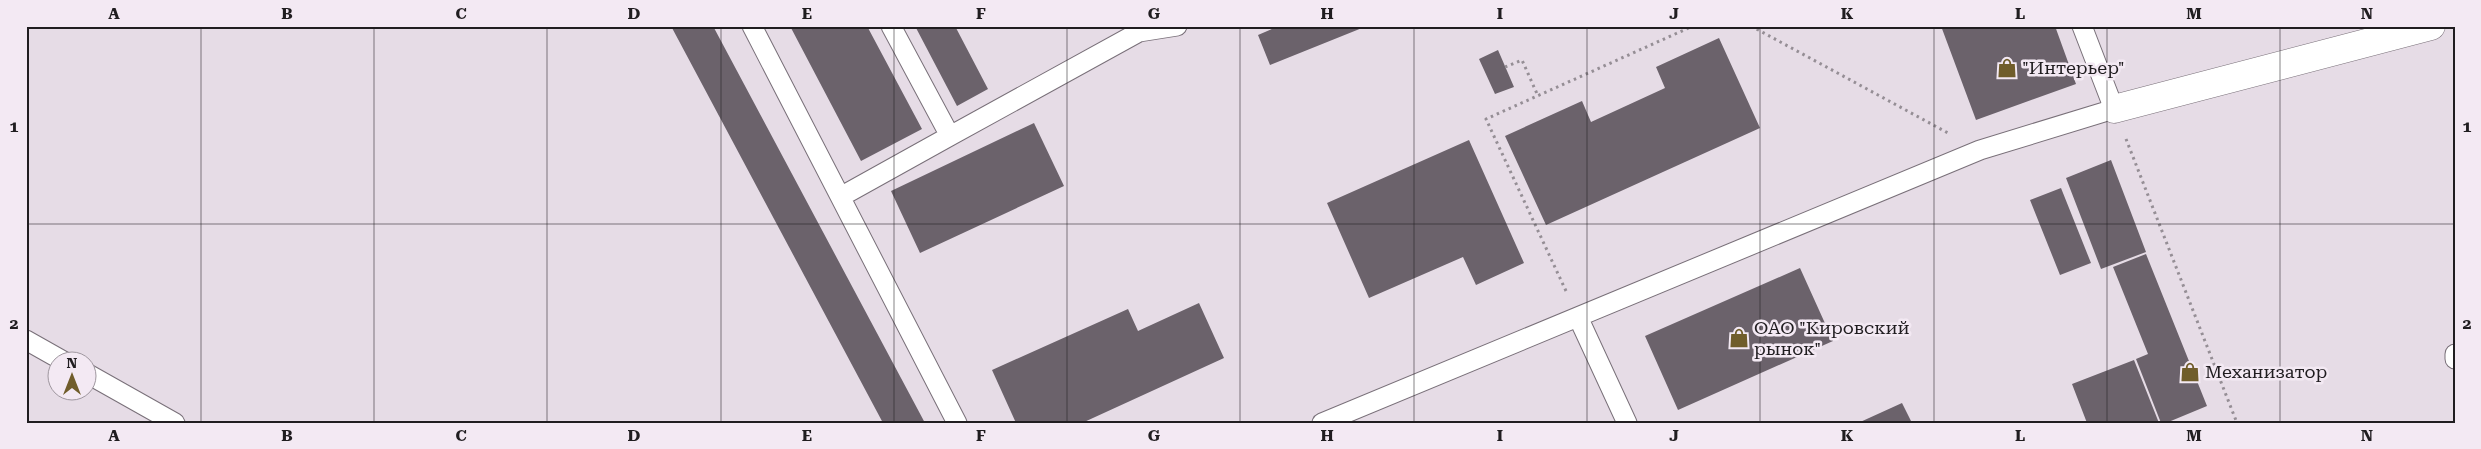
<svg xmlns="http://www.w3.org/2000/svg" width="2481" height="449" font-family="'Roboto Serif',serif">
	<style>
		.building { fill: #6b626b }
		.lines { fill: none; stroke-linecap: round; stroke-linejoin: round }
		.service-casing { stroke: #797079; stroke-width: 21 }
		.minor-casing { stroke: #797079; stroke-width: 29 }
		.path { stroke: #958e95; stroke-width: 3; stroke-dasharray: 2.5 4; stroke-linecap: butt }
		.service { stroke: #fff; stroke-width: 19 }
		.minor { stroke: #fff; stroke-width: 28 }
		.grid { fill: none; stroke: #201d20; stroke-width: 1; stroke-opacity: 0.55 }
		.labels { text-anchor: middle; stroke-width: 5; stroke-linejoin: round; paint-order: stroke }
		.poi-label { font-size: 18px; fill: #201d20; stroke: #f3e9f3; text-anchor: start }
		.neatline { fill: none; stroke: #201d20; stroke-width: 2 }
		.grid-label { font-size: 16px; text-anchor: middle; font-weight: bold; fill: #201d20 }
	</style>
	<rect width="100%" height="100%" fill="#e6dce6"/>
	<path class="building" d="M671,26H713L925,423H883Z
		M790,26H867L922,129L861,161Z
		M915,26H955L988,89L957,106Z
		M1279,26H1367L1270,65L1258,35Z
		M1941,26H2055L2076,84L1976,120Z
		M1719,38L1760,128L1546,225L1505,136L1582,101L1591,122L1665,88L1656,67Z
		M1498,50L1514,87L1495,94L1479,59Z
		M1034,123L1064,186L920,253L891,191Z
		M1469,140L1524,263L1476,285L1463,257L1369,298L1327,203Z
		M2111,160L2146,252L2101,269L2066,178Z
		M2061,188L2091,263L2060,275L2030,200Z
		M2146,254L2207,406L2166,423H2161L2136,359L2148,354L2113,267Z
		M1800,268L1833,341L1678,410L1645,336Z
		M1199,303L1224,358L1082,423H1016L992,370L1128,309L1138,331Z
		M2134,360L2159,423H2087L2072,384Z
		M1902,403L1912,423H1858Z"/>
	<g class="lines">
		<defs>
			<path id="service" d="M752,26L957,423
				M950,136L1139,32L1177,26
				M842,196L950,136L891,26
				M1578,317L1627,423
				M26,340L65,362
				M2455,354V359
				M88,374L175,423
				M1322,423L1980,150L2114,109L2082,26"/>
			<path id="minor" d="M2114,109L2431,26"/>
		</defs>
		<use href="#service" class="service-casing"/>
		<use href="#minor" class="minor-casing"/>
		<path class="path" d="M1751,26L1948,133
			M1505,67L1522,60L1538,96
			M2126,139L2237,423
			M1566,291L1486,119L1693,26"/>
		<use href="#service" class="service"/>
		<use href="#minor" class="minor"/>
	</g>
	<path class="grid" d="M201,26V423M374,26V423M547,26V423M721,26V423M894,26V423M1067,26V423M1240,26V423M1414,26V423M1587,26V423M1760,26V423M1934,26V423M2107,26V423M2280,26V423M26,224H2455"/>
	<defs>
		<symbol id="shop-bare" viewBox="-9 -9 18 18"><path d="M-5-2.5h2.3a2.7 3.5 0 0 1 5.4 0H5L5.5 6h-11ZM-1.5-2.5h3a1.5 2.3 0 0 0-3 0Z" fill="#705d2b" stroke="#f3e9f3" stroke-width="2.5" paint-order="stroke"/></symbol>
	</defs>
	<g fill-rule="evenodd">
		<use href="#shop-bare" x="1993" y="54" width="28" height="28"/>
		<use href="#shop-bare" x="1725" y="324" width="28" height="28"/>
		<use href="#shop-bare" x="2176" y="358" width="28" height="28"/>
	</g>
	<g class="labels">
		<g class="poi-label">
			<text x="2022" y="74">"Интерьер"</text>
			<text x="1754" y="334">ОАО "Кировский<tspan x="1754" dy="21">рынок"</tspan></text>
			<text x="2205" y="378">Механизатор</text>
		</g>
	</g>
	<rect width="2481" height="449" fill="none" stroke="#f3e9f3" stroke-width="55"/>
	<g transform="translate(72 376)"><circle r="24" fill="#f3e9f3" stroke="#9f979f"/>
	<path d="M0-4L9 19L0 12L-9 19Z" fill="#705d2b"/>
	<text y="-8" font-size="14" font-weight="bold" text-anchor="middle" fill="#201d20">N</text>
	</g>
	<rect x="28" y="28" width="2426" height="394" class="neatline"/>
	<g class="grid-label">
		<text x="114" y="19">A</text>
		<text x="287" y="19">B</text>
		<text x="461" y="19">C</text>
		<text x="634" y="19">D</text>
		<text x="807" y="19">E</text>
		<text x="981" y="19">F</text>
		<text x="1154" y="19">G</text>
		<text x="1327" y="19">H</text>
		<text x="1500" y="19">I</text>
		<text x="1674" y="19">J</text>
		<text x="1847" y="19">K</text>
		<text x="2020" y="19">L</text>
		<text x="2194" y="19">M</text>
		<text x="2367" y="19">N</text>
		<text x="14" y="132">1</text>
		<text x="2467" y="132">1</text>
		<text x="14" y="329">2</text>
		<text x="2467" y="329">2</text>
		<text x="114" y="441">A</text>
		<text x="287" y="441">B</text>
		<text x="461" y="441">C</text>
		<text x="634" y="441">D</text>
		<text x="807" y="441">E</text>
		<text x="981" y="441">F</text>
		<text x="1154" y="441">G</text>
		<text x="1327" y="441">H</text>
		<text x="1500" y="441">I</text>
		<text x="1674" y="441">J</text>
		<text x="1847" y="441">K</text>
		<text x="2020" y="441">L</text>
		<text x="2194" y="441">M</text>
		<text x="2367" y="441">N</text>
	</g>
</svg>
